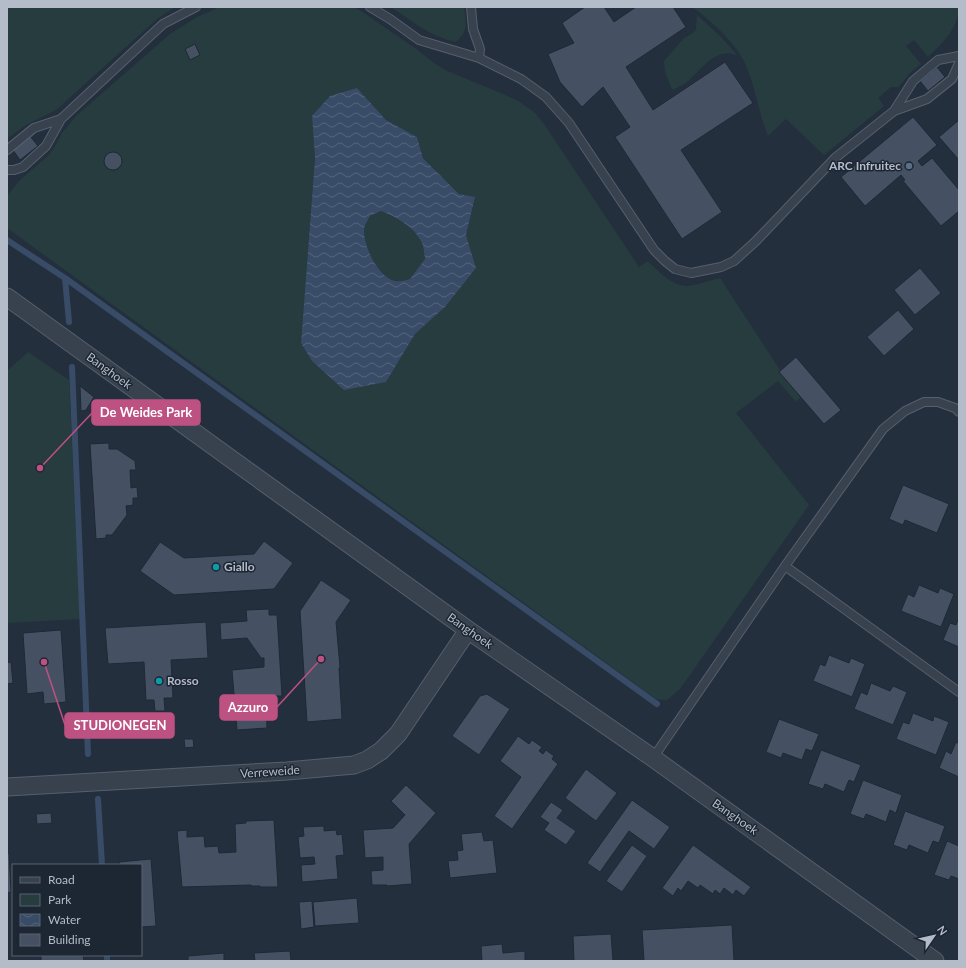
<svg xmlns="http://www.w3.org/2000/svg" width="966" height="968" font-family="Lato,sans-serif">
	<style>
		.green { fill: #263c3f; fill-rule: evenodd }
		.water { fill: url(#water-waves); fill-rule: evenodd }
		.lines { fill: none; stroke-linecap: round; stroke-linejoin: round }
		.stream { stroke: #394c67; stroke-width: 6 }
		.building { fill: #455162; stroke: #1f2835 }
		.service-casing { stroke: #565f6c; stroke-width: 10 }
		.minor-casing { stroke: #565f6c; stroke-width: 19 }
		.service { stroke: #38414e; stroke-width: 8 }
		.minor { stroke: #38414e; stroke-width: 17 }
		.service-dot { fill: #5c6f8a; stroke: #1d2633; stroke-width: 1.5 }
		.culture-dot { fill: #0f9aa8; stroke: #1d2633; stroke-width: 1.5 }
		.labels { text-anchor: middle; stroke-width: 3; stroke-linejoin: round; paint-order: stroke }
		.poi-label { font-size: 12px; font-weight: bold; fill: #b4bcc9; stroke: #1d2633; text-anchor: start }
		.street-label { font-size: 12px; fill: #b4bcc9; stroke: #1d2633 }
		.leader { fill: none; stroke: #bd5182; stroke-width: 1.5 }
		.callout-dot { fill: #bd5182; stroke: #1d2633; stroke-width: 1.5 }
		.callout { fill: #bd5182; stroke: #bd5182; stroke-width: 1.5 }
		.callout-label { font-size: 13px; text-anchor: middle; font-weight: bold; fill: #fff }
	</style>
	<defs>
		<pattern id="water-waves" width="16" height="10" patternUnits="userSpaceOnUse"><rect width="16" height="10" fill="#394c67"/><path d="M0 5q4-4 8 0t8 0" fill="none" stroke="#53647b"/></pattern>
	</defs>
	<rect width="100%" height="100%" fill="#242f3e"/>
	<path class="green" d="M7,7H175L157,19L56,110L26,125L7,139Z
		M220,7H353L361,11L415,48L434,63L445,70L503,94L520,102L535,113L544,124L639,267L648,261C657,271 674,287 688,286C699,285 710,280 720,278L780,370L779,372L801,397L796,402L778,381L736,413L809,505L680,689L667,700L656,699L7,228V196L20,180L49,155L55,146L62,133L76,116L170,34L197,17ZM357,88L386,120L417,137L423,157L459,194L475,197L466,235L476,268L445,307L415,334L386,382L301,343L315,158L312,116ZM113,152C119,153 125,159 120,166C112,179 93,158 113,152Z
		M391,7H464C466,22 469,31 456,42C431,37 412,21 391,7Z
		M692,7H959C959,27 942,44 928,57L914,40L906,46L921,64L910,73L902,83L898,87H891L878,98L884,106L824,155L786,119L768,136C759,114 756,90 747,68C739,46 711,20 692,7Z
		M697,15L721,37L737,55C716,47 703,68 689,80C685,85 678,87 672,90L665,72L664,61L684,38L693,33L696,30Z
		M381,211C396,218 413,225 421,241C424,246 424,253 425,259L410,279C406,280 399,282 395,281C378,277 364,247 364,230C364,226 368,220 370,216Z
		M28,352L69,380L80,619L7,623V371Z"/>
	<path class="water" d="M357,88L386,120L417,137L423,158L459,194L475,197L466,235L476,268L445,307L415,334L386,382L344,390L312,361L301,343L315,158L312,116L330,96ZM381,211C396,217 413,226 421,241C424,246 424,253 425,259L410,279C406,280 399,282 395,281C378,277 364,247 364,230C364,226 368,220 370,216Z"/>
	<g class="lines">
		<path class="stream" d="M7,240L65,278L657,704
			M65,278L69,322
			M72,367L88,754
			M98,799L102,865
			M107,955V961"/>
	</g>
	<path class="building" d="M585,7H604L614,22L636,7H673L686,27L626,67L653,110L725,62L753,103L681,150L722,212L682,239L615,137L630,127L603,87L582,107L560,82L548,54L574,43L562,23Z
		M195,44L200,55L190,60L185,49Z
		M937,67L945,77L928,91L920,81Z
		M913,117L937,145L918,161L922,166L932,158L959,190V211L941,226L903,181L905,180L901,175L865,206L841,177Z
		M959,120V160L939,137Z
		M30,136L38,146L20,160L13,150Z
		M104 161a9 9 0 1 1 18 0a9 9 0 1 1-18 0Z
		M920,268L941,293L915,315L894,290Z
		M898,310L914,329L884,356L867,337Z
		M796,357L841,410L824,424L779,372Z
		M80,386L94,397L86,410L81,411Z
		M109,443V449H117L135,461L136,470H130L131,488L137,487L138,498H133V505L126,506L127,515L112,535H106V538L96,539L90,444Z
		M903,485L949,504L937,533L905,520L903,525L889,519Z
		M264,541L293,563L274,589L174,595L140,571L160,542L184,558L254,554Z
		M321,580L351,600L336,622L340,667L339,668L342,719L307,722L300,611Z
		M919,585L938,593L940,588L954,594L941,627L901,611L908,594L914,597Z
		M269,609V615H277L282,696H275L276,705H266L267,728L237,730L232,670L264,667V658H261L247,638L221,640L220,623L247,621L246,610Z
		M959,617V647L943,640L950,623L956,625Z
		M206,622L208,658L171,660L173,698H164L165,711H155L154,700H146L144,662L108,664L105,628Z
		M61,630L66,702L44,704L43,692L27,694L23,633Z
		M829,655L849,663L851,658L865,664L852,697L813,681L820,664L825,666Z
		M11,662L13,683L7,684V663Z
		M871,683L890,691L893,686L907,692L893,725L854,709L861,692L867,695Z
		M487,694L510,709L479,755L452,736L480,696Z
		M913,713L933,721L934,716L949,722L936,755L896,739L903,722L909,724Z
		M779,719L819,734L812,751L806,749L802,760L783,753L781,758L766,752Z
		M518,736L529,744L532,740L542,747L539,751L543,754L546,750L554,756L552,759L558,764L512,829L494,816L521,777L500,761Z
		M184,739H193L194,747L185,748Z
		M956,742L959,744V777L939,768L946,751L951,754Z
		M821,750L861,765L854,782L849,780L844,792L825,784L823,789L808,784Z
		M586,769L617,793L596,821L565,798Z
		M863,780L902,795L896,813L890,810L886,822L866,814L864,819L850,814Z
		M406,785L436,813L409,844L412,884L387,886V885H372L371,871L383,870V857L365,858L363,830L393,828L405,815L391,801Z
		M632,800L670,827L654,849L629,831L600,872L587,863Z
		M551,802L563,810L557,818L576,831L566,845L544,830L549,823L540,817Z
		M905,811L945,826L939,843L933,841L928,853L909,845L907,850L893,845Z
		M51,813L52,823L37,824L36,814Z
		M274,820L278,887H260V886H251V885L182,887L177,831L187,830V837L204,836L205,847L218,846L219,853L236,852L235,824L246,823V821Z
		M324,826V831L336,830L337,835L342,834L344,855L336,856L338,879L302,882L301,865L315,864L314,857L300,858L298,837L304,836L303,827Z
		M482,832L484,841L493,840L497,873L450,878L448,861L458,860L457,851L463,850L461,834Z
		M947,841L959,846V879L951,876L949,880L934,875Z
		M632,845L647,856L622,892L606,881Z
		M693,845L751,887L744,896L736,890L733,895L724,888L720,894L715,890L713,894L700,885L698,888L688,881L681,891L678,888L673,896L662,888Z
		M7,853H9L11,892L7,893Z
		M151,859L156,926L141,927V865H120L119,862Z
		M357,898L359,923L315,926L313,902Z
		M312,901L314,927L301,929L299,902Z
		M732,925L734,961H644L642,930Z
		M611,934L613,961H574L573,936Z
		M502,944L503,953L525,951V961H482L481,946Z
		M290,951L291,961H255L254,953Z
		M224,953V961H188V956Z
		M41,955H83L84,961H41Z"/>
	<g class="lines">
		<defs>
			<path id="service" d="M370,7L390,19L419,40L479,58L521,79L546,97L569,123L654,250L665,261L675,269L691,273L721,267L734,261L756,241L835,158L894,111L913,81L938,60L959,56
				M471,7L473,29L480,49L479,58
				M894,111L927,99L952,79L959,63
				M7,150L34,128L61,119
				M7,170H14L23,167L46,146L61,119L163,24L196,7
				M785,566L959,692
				M653,758L785,566L883,429L905,411L924,402H938L955,408L959,412"/>
			<path id="minor" d="M7,297L468,630L653,758L935,961
				M7,787L287,771L354,765L367,760L381,751L398,734L468,630"/>
		</defs>
		<use href="#service" class="service-casing"/>
		<use href="#minor" class="minor-casing"/>
		<use href="#service" class="service"/>
		<use href="#minor" class="minor"/>
	</g>
	<circle class="service-dot" cx="909" cy="166" r="4"/>
	<g class="culture-dot">
		<circle cx="216" cy="567" r="4"/>
		<circle cx="159" cy="681" r="4"/>
	</g>
	<g class="labels">
		<g class="poi-label">
			<text x="901" y="170" text-anchor="end">ARC Infruitec</text>
			<text x="224" y="571">Giallo</text>
			<text x="167" y="685">Rosso</text>
		</g>
		<g class="street-label">
			<text transform="translate(109 371) rotate(36)" y="4">Banghoek</text>
			<text transform="translate(470 631) rotate(35)" y="4">Banghoek</text>
			<text transform="translate(270 772) rotate(-4)" y="4">Verreweide</text>
			<text transform="translate(735 817) rotate(35)" y="4">Banghoek</text>
		</g>
	</g>
	<path class="leader" d="M40 468L92 413M321 659L277 707M44 662L65 725"/>
	<g class="callout-dot">
		<circle cx="40" cy="468" r="4"/>
		<circle cx="321" cy="659" r="4"/>
		<circle cx="44" cy="662" r="4"/>
	</g>
	<g class="callout">
		<rect x="92" y="400" width="108" height="25" rx="4"/>
		<rect x="220" y="695" width="57" height="25" rx="4"/>
		<rect x="65" y="713" width="109" height="25" rx="4"/>
	</g>
	<g class="callout-label">
		<text x="146" y="417">De Weides Park</text>
		<text x="248" y="712">Azzuro</text>
		<text x="120" y="730">STUDIONEGEN</text>
	</g>
	<rect width="966" height="968" fill="none" stroke="#b4bcc9" stroke-width="16"/>
	<rect x="12" y="864" width="130" height="92" fill="#1d2633" stroke="#59626f"/>
	<rect x="20" y="877" width="20" height="6" fill="#38414e" stroke="#59626f"/>
	<text x="48" y="884" font-size="12" fill="#b4bcc9">Road</text>
	<rect x="20" y="894" width="20" height="12" fill="#263c3f" stroke="#59626f"/>
	<text x="48" y="904" font-size="12" fill="#b4bcc9">Park</text>
	<rect x="20" y="914" width="20" height="12" fill="url(#water-waves)" stroke="#59626f"/>
	<text x="48" y="924" font-size="12" fill="#b4bcc9">Water</text>
	<rect x="20" y="934" width="20" height="12" fill="#455162" stroke="#59626f"/>
	<text x="48" y="944" font-size="12" fill="#b4bcc9">Building</text>
	<g transform="translate(934 936) rotate(56)" stroke="#1d2633" stroke-width="3" paint-order="stroke">
	<path d="M0-3L7 15L0 10L-7 15Z" fill="#b4bcc9"/>
	<text y="-6" font-size="11" font-weight="bold" text-anchor="middle" fill="#b4bcc9">N</text>
	</g>
</svg>
